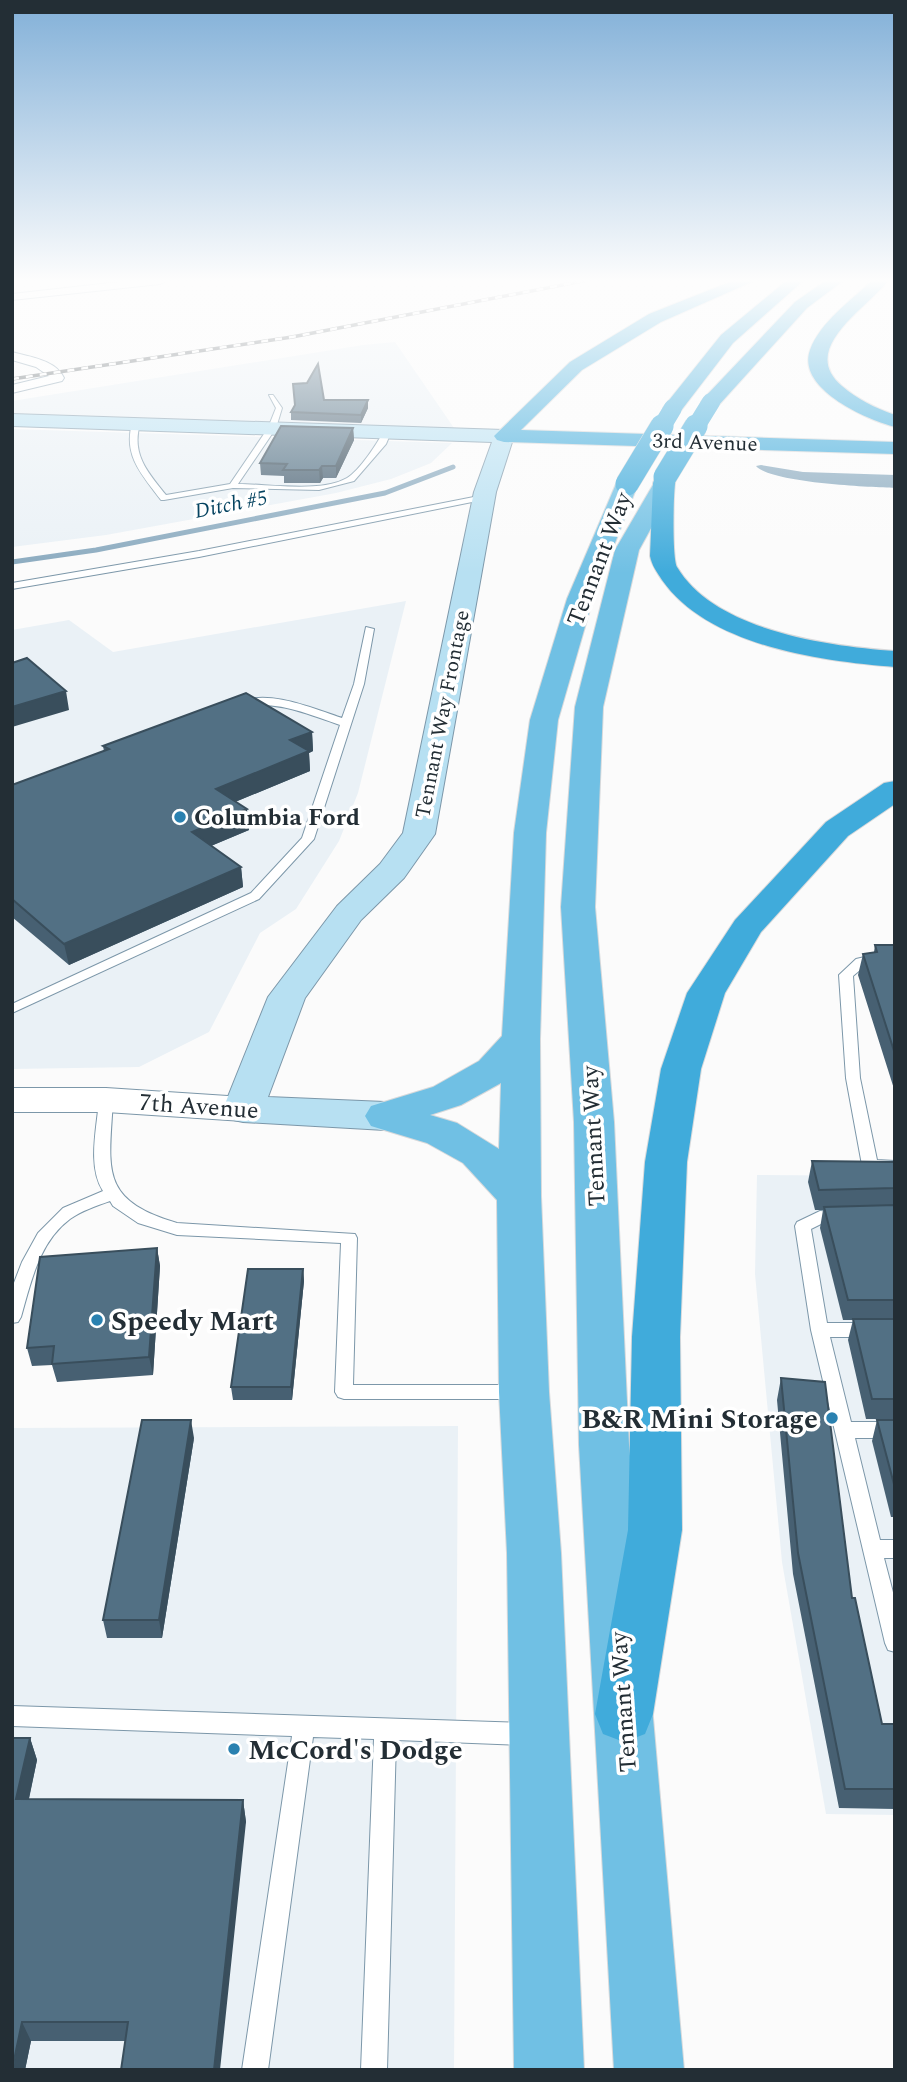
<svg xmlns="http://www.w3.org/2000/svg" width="907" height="2082" font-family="Spectral,serif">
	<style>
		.built { fill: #eaf1f6 }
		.water { fill: #8aaabf }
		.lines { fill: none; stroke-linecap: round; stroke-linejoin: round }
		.stream { stroke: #8aaabf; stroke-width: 5 }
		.service-casing { stroke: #7c97a9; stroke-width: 2 }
		.minor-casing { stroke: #7c97a9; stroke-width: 2 }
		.tertiary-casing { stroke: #7c97a9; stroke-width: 2 }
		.secondary-casing { stroke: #7c97a9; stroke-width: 2 }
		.primary-casing { stroke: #d7d9db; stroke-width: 2 }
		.trunk-casing { stroke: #d7d9db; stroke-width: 2 }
		.service { fill: #fff; fill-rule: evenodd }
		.minor { fill: #fff; fill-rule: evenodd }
		.tertiary { fill: #fff; fill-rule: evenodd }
		.secondary { fill: #b7e0f2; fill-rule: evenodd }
		.primary { fill: #70c0e4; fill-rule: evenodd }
		.trunk { fill: #40abdb; fill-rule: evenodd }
		.rail-casing { stroke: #5d656a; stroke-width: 3.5 }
		.rail { stroke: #fff; stroke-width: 2.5; stroke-dasharray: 7; stroke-linecap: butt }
		.trunk-bridge-far1-casing { stroke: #d7d9db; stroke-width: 18; stroke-linecap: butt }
		.trunk-bridge-casing { stroke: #d7d9db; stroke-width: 24; stroke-linecap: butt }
		.trunk-bridge-far1 { stroke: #40abdb; stroke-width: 18 }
		.trunk-bridge { stroke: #40abdb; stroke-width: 23 }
		.wall { fill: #476072 }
		.shaded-wall { fill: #394e5c }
		.building { fill: #527084; stroke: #394e5c; stroke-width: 2 }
		.poi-dot { fill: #2a81b0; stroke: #fff; stroke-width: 2.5 }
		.labels { text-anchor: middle; stroke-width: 7; stroke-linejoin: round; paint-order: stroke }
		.far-street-label { font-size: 21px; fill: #232e35; stroke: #fff }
		.far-water-label { font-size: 21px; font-style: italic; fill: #054360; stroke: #fff }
		.street-label { font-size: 24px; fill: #232e35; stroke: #fff }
		.poi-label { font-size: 24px; font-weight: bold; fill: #232e35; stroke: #fff; text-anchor: start }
		.near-poi-label { font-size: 28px; font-weight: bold; fill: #232e35; stroke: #fff; text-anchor: start }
	</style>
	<rect width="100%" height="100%" fill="#fbfbfb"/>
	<path class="built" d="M395,342L454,428L12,413V401L363,345Z
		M12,429L452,443L431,463L391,479L336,493L106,535L12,547Z
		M406,601L358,793L339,841L296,909L260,933L209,1032L139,1067L12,1069V630L69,620L113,652Z
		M757,1175L895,1176V1815L826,1814L782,1562L755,1274Z
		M458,1426L454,2070H12V1428Z"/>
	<path class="water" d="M761,465L803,472L895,475V488C869,487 771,483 756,466Z"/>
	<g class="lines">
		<path class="stream" d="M12,562L96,550L385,493L453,467"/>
		<defs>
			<path id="service" d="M269,395H273L282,408L276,428L238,484C268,484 321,493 347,478C359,471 378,443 384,430L391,432L386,444L354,481L319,490L233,488L164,500H161C143,476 123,456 132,424L136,422L140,424C131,454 148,473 166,495L230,484L268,428L276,408Z
				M484,495H487V499L199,557L12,589V583L199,551Z
				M366,627L374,629L364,684L314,839L259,899L12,1013V1004L251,893L302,838L340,725C307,714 277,700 242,707L237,704C264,687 315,709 342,718L354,684Z
				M895,950V958L866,965L853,976L860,1078L877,1160L895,1161V1171L865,1169L862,1165L846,1078L839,975L856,959Z
				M106,1095L113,1100C109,1170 99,1200 177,1223L355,1234L357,1238L353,1385H518L524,1387L527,1392L524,1397L518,1399H344L338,1397L335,1392L341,1243L177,1235L138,1223L113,1206L110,1201C96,1206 81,1211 70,1219C39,1242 31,1282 21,1317L18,1322L12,1323V1288L22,1262L38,1233L63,1208L103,1191C87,1166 97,1128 99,1100Z
				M820,1211L847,1213L849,1217L847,1221L823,1223L811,1229L827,1323H895V1337H830L851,1422H895V1438H855L880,1540H895V1558H884L895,1600V1652L888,1650L885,1643L811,1330L795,1226L797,1222Z
				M12,1706L526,1723L534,1727L537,1734L534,1741L526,1745L396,1740L387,2070H361L374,1739L313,1737L268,2070H242L292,1736L12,1726Z"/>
			<path id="minor" d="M128,281H166L160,284L12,300V294Z
				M12,352C30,357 56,360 64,378L62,381L12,393V385L49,376L36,367L12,360Z"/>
			<path id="tertiary" d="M12,1088H106L243,1097L256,1100L261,1109L256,1118L243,1121L106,1112H12Z"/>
			<path id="secondary" d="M12,414L504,430L511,432L514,436L496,492L435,834L404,878L361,920L305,998L268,1097L385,1102L399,1106L405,1116L399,1126L385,1130L243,1122L229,1119L223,1109L268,997L337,906L380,864L403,833L474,492L492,442L12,426Z"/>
			<path id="primary" d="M627,478L635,479L638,484L593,599L558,720L546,833L540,1039L541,1196L549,1392L561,1553L584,2070H514L507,1553L499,1392L497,1200L463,1163L427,1143L371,1126L365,1116L371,1106L433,1087L479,1061L502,1036L514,833L530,720L567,599L616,484L619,479ZM501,1083L499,1149L457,1123L430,1115L461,1105Z
				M661,483L669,485L672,490L639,550L603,707L595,907L614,1122L629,1445L684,2070H614L579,1445L574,1122L561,907L575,707L615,550L650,490L653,485Z"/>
			<path id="trunk" d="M732,281H754L661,322L582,370L521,430L895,442V454L504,442L497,440L494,436L570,362L649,314Z
				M786,281H803L733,343L680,412H666L663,408L666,404L721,335Z
				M825,281H843L807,308L718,406H704L701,402L704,398L795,302Z
				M871,281H888C866,309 798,349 842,386C857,399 875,408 895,415V427C867,420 796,389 810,350C820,322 851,301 871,281Z
				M665,471L673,472L676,477C673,490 672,558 677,567C715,631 828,646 895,651V667C820,661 708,646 662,580C657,572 652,566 650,556L653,483L657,472Z
				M895,781V804L848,836L761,932L725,993L701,1069L687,1162L680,1337L682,1530L653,1714L645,1734L624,1742L603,1734L595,1714L628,1530L632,1337L645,1162L661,1069L687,993L735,920L826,822L884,783Z"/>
		</defs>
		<use href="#service" class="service-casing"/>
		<use href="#minor" class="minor-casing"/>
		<use href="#tertiary" class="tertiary-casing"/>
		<use href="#secondary" class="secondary-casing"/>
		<use href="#primary" class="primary-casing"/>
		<use href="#trunk" class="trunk-casing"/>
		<use href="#service" class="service"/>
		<use href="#minor" class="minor"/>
		<use href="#tertiary" class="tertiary"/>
		<use href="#secondary" class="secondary"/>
		<use href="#primary" class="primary"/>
		<use href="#trunk" class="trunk"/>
		<defs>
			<path id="rail" d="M12,379L292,337L583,281"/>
		</defs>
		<use href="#rail" class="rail-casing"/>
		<use href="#rail" class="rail"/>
		<defs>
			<path id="trunk-bridge-far1" d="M661,428L673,408
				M695,428L711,402"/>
			<path id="trunk-bridge" d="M665,477L696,426
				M627,484L662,426"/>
		</defs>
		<use href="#trunk-bridge-far1" class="trunk-bridge-far1-casing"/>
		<use href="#trunk-bridge" class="trunk-bridge-casing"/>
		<use href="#trunk-bridge-far1" class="trunk-bridge-far1"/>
		<use href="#trunk-bridge" class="trunk-bridge"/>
	</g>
	<path class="wall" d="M324,400H368V408L361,423L291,420V412Z
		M353,428L354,440L336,478H323L320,483H284V476L261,475L260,463Z
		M312,732L313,751L309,753L310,771L235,802L249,830L211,846L241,867L243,887L69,965L12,917V785L104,751L103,746Z
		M875,945H895V1092L858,975L863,954L874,952Z
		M812,1161L895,1162V1419H866L848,1340L853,1320H843L820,1228L823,1210H815L808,1182Z
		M157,1248L160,1266L153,1375L57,1382L52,1365L32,1366L27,1348Z
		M303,1269L304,1281L292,1400H233L231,1387Z
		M781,1378L852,1598L882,1724H895V1809L839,1808L793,1574L777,1400Z
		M877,1420H895V1517H891L872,1441Z
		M194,1438L162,1638H107L103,1620Z
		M30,1738L37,1760L29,1799L243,1800L246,1822L125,2041H31L25,2070H12Z"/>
	<path class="shaded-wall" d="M368,400V408L361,423V415Z
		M353,428L354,440L336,478V466Z
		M322,466L323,478L320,483L319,470Z
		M66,691L69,710L12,727V707Z
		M312,732L313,751L309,753L310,771L218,809L216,789L290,740Z
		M247,809L249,830L194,853L192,832Z
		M241,867L243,887L69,965L64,944Z
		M157,1248L160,1266L153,1375L149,1357Z
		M303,1269L304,1281L292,1400L291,1387Z
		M191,1420L194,1438L162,1638L159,1620Z
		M30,1738L37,1760L24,1821L16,1799Z
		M243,1800L246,1822L220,2070H214Z
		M22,2022L31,2041L25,2070H13Z"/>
	<path class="building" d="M318,364L324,400H368L361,415L291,412L295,405L293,384L307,383Z
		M281,426L353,428L336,466H322L319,470H283L287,464L260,463Z
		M27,658L66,691L12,707V663Z
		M246,693L312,732L290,740L309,751L216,789L247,809L192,832L241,867L64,944L12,899V785L109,749L103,746Z
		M875,945H895V1054L863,954L877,952Z
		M812,1161L895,1162V1188L819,1190Z
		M895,1205V1300H848L824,1207Z
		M157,1248L149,1357L52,1364L54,1346L27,1348L40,1257Z
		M248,1269H303L291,1387H231Z
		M853,1319H895V1399H872Z
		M781,1378L825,1382L852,1598H855L882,1724H895V1789H845L798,1553Z
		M142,1420H191L159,1620H103Z
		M877,1420H895V1488Z
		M12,1738H30L16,1799L243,1800L214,2070H121L128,2022H22L12,2070Z"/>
	<linearGradient id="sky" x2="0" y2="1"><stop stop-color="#82b0d8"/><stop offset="0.49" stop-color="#fdfdfd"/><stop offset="1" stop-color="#fdfdfd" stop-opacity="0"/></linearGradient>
	<rect width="907" height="573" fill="url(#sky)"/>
	<g class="poi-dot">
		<circle cx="180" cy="817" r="7"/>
		<circle cx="97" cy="1320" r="7"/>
		<circle cx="832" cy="1418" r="7"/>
		<circle cx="234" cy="1749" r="7"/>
	</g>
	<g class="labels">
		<g class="far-street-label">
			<text transform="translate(705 442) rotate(2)" y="7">3rd Avenue</text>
			<text transform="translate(442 714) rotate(-79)" y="7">Tennant Way Frontage</text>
		</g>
		<g class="far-water-label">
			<text transform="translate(231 504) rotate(-11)" y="7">Ditch #5</text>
		</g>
		<g class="street-label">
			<text transform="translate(599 559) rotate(-69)" y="8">Tennant Way</text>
			<text transform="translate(199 1106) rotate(4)" y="8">7th Avenue</text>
			<text transform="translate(593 1136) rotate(-93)" y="8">Tennant Way</text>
			<text transform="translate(623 1702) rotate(-94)" y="8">Tennant Way</text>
		</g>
		<g class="poi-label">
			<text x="194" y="825">Columbia Ford</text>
		</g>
		<g class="near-poi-label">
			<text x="111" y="1330">Speedy Mart</text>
			<text x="818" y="1428" text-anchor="end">B&amp;R Mini Storage</text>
			<text x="248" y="1759">McCord's Dodge</text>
		</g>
	</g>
	<rect width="907" height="2082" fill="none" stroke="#232e35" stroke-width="28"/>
</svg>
